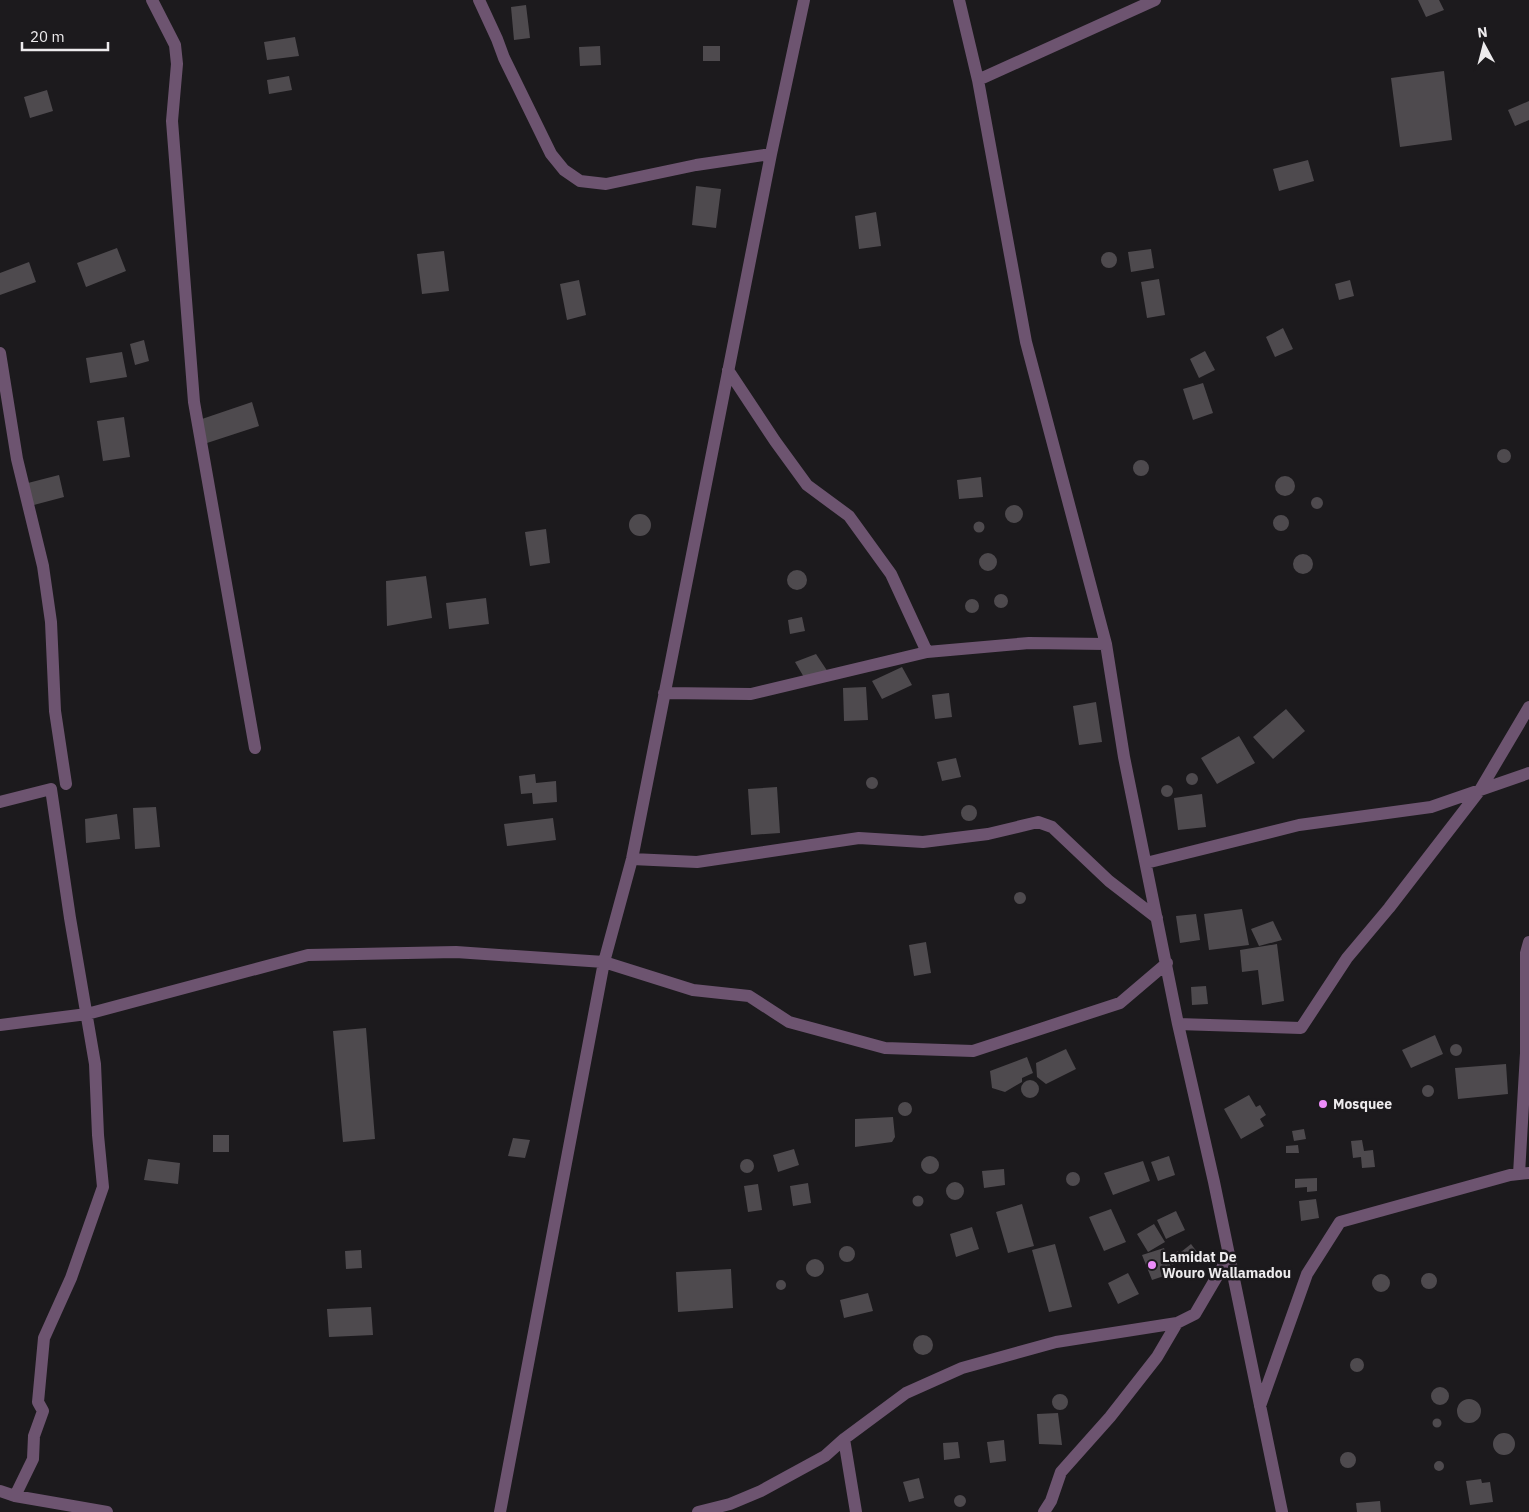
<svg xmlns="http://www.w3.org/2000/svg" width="1529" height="1512" font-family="'IBM Plex Sans',sans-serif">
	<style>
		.building { fill: #4e4a4e }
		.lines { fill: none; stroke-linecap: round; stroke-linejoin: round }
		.minor { stroke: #6d5470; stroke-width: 12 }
		.poi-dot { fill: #ed8cfa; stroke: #1c1a1d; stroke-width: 2 }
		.labels { text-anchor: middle; stroke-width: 5; stroke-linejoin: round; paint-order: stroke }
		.poi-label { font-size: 14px; font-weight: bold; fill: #edebed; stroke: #1c1a1d; text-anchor: start }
	</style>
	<rect width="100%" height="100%" fill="#1c1a1d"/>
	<path class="building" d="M1418,0H1439L1444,10L1426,17Z
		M526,5L530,38L514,40L511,7Z
		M295,37L299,56L267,60L264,42Z
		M600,46L601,65L580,66L579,47Z
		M703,46H720V61H703Z
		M1444,71L1452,140L1400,147L1391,78Z
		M289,76L292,90L269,94L267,80Z
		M47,90L53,111L30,118L24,97Z
		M1529,101V120L1515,126L1508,110Z
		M1308,160L1314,181L1279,191L1273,169Z
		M696,186L721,189L716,228L692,225Z
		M876,212L881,246L859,249L855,216Z
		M117,248L126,271L86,287L77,263Z
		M1151,249L1154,268L1131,272L1128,252Z
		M444,251L449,291L422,294L417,254Z
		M1101 260a8 8 0 1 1 16 0a8 8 0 1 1-16 0Z
		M29,262L36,282L0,295V273Z
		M1159,279L1165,315L1147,318L1141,282Z
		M579,280L586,315L567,320L560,284Z
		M1350,280L1354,296L1339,300L1335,284Z
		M1283,328L1293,349L1275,357L1266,337Z
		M144,340L149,361L135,365L130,344Z
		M1205,351L1215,370L1199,378L1190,359Z
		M122,352L127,377L90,383L86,358Z
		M1203,383L1213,413L1193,420L1183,389Z
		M252,402L259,426L207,443L199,420Z
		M124,417L130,457L103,461L97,421Z
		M1497 456a7 7 0 1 1 14 0a7 7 0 1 1-14 0Z
		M1133 468a8 8 0 1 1 16 0a8 8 0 1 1-16 0Z
		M59,475L64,497L30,506L24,484Z
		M1275 486a10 10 0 1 1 20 0a10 10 0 1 1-20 0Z
		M981,477L983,497L959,499L957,480Z
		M1311 503a6 6 0 1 1 12 0a6 6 0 1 1-12 0Z
		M1005 514a9 9 0 1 1 18 0a9 9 0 1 1-18 0Z
		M629 525a11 11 0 1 1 22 0a11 11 0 1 1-22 0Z
		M1273 523a8 8 0 1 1 16 0a8 8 0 1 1-16 0Z
		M973.5 527a5.5 5.5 0 1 1 11 0a5.5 5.5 0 1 1-11 0Z
		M546,529L550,563L530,566L525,532Z
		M979 562a9 9 0 1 1 18 0a9 9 0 1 1-18 0Z
		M1293 564a10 10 0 1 1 20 0a10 10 0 1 1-20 0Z
		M787 580a10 10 0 1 1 20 0a10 10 0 1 1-20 0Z
		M426,576L432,618L387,626L386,581Z
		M994 601a7 7 0 1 1 14 0a7 7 0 1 1-14 0Z
		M486,598L489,624L449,629L446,603Z
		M965 606a7 7 0 1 1 14 0a7 7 0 1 1-14 0Z
		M802,617L805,631L790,634L788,620Z
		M816,654L828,672L805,679L795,662Z
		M902,667L912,685L882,699L872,681Z
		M866,687L868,720L844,721L843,688Z
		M949,693L952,717L935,719L932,695Z
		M1096,702L1102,742L1079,745L1073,706Z
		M1286,709L1305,731L1273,759L1253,737Z
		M1239,736L1255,763L1217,784L1201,758Z
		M956,758L961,777L942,781L937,762Z
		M1186 779a6 6 0 1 1 12 0a6 6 0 1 1-12 0Z
		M535,774L536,783L556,781L557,802L533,804L532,793L521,794L519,776Z
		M866 783a6 6 0 1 1 12 0a6 6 0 1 1-12 0Z
		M1161 791a6 6 0 1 1 12 0a6 6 0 1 1-12 0Z
		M777,787L780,833L751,835L748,789Z
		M1202,794L1206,827L1178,830L1174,798Z
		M961 813a8 8 0 1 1 16 0a8 8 0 1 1-16 0Z
		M156,807L160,847L135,849L133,808Z
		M117,814L120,839L86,843L85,819Z
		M553,818L556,840L507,846L504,824Z
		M1014 898a6 6 0 1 1 12 0a6 6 0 1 1-12 0Z
		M1242,909L1249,945L1209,950L1204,914Z
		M1196,914L1200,940L1180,943L1176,916Z
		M1273,921L1282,940L1259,946L1251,929Z
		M926,942L931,973L914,976L909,945Z
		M1277,944L1284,1001L1262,1005L1258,970L1242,972L1240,950Z
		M1206,986L1208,1004L1192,1005L1191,987Z
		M366,1028L375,1139L343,1142L333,1031Z
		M1435,1035L1443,1054L1411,1068L1402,1050Z
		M1450 1050a6 6 0 1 1 12 0a6 6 0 1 1-12 0Z
		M1066,1049L1076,1069L1046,1084L1037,1077L1036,1063Z
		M1027,1057L1033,1073L1022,1078V1082L1005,1092L992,1088L990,1071Z
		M1506,1064L1508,1094L1458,1099L1455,1068Z
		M1021 1089a9 9 0 1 1 18 0a9 9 0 1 1-18 0Z
		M1422 1091a6 6 0 1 1 12 0a6 6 0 1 1-12 0Z
		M1249,1095L1256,1107L1260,1105L1266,1115L1260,1119L1264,1126L1241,1139L1224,1109Z
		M898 1109a7 7 0 1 1 14 0a7 7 0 1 1-14 0Z
		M893,1117L895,1137L892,1142L855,1147V1119Z
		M1304,1129L1306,1139L1294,1141L1292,1131Z
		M213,1135H229V1152H213Z
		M513,1138L530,1140L525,1158L508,1156Z
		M1362,1140L1364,1151L1373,1150L1375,1167L1362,1168L1361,1157L1353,1158L1351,1141Z
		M1298,1145L1299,1153H1286V1146Z
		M794,1149L799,1165L778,1172L773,1155Z
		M921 1165a9 9 0 1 1 18 0a9 9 0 1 1-18 0Z
		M1169,1156L1175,1175L1158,1181L1151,1162Z
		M148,1159L180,1163L178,1184L144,1180Z
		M740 1166a7 7 0 1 1 14 0a7 7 0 1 1-14 0Z
		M1143,1161L1150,1181L1113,1195L1104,1173Z
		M1004,1169L1005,1185L984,1188L982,1171Z
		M1066 1179a7 7 0 1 1 14 0a7 7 0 1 1-14 0Z
		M1317,1178V1191L1307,1192V1187L1295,1188V1179Z
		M946 1191a9 9 0 1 1 18 0a9 9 0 1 1-18 0Z
		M808,1183L811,1203L793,1206L790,1186Z
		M758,1184L762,1210L748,1212L744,1186Z
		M912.5 1201a5.5 5.5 0 1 1 11 0a5.5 5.5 0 1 1-11 0Z
		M1316,1199L1319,1218L1301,1221L1299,1201Z
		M1022,1204L1034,1246L1008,1253L996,1212Z
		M1111,1209L1126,1242L1104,1251L1089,1217Z
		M1176,1211L1185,1230L1166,1239L1157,1220Z
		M1154,1224L1165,1242L1148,1252L1137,1234Z
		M972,1227L979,1249L956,1257L950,1234Z
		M1055,1244L1072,1307L1049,1312L1032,1250Z
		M1191,1244L1197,1252L1187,1259L1181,1252Z
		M839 1254a8 8 0 1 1 16 0a8 8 0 1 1-16 0Z
		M1164,1248L1173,1273L1152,1280L1142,1255Z
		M361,1250L362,1268L346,1269L345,1251Z
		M1178,1251L1183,1259L1172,1265L1168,1257Z
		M806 1268a9 9 0 1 1 18 0a9 9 0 1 1-18 0Z
		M731,1269L733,1308L678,1312L676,1272Z
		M1421 1281a8 8 0 1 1 16 0a8 8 0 1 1-16 0Z
		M1128,1273L1139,1294L1118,1304L1108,1283Z
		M1372 1283a9 9 0 1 1 18 0a9 9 0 1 1-18 0Z
		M776 1285a5 5 0 1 1 10 0a5 5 0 1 1-10 0Z
		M868,1293L873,1311L844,1318L840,1300Z
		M371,1307L373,1335L329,1337L327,1309Z
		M913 1345a10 10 0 1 1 20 0a10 10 0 1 1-20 0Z
		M1350 1365a7 7 0 1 1 14 0a7 7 0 1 1-14 0Z
		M1431 1396a9 9 0 1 1 18 0a9 9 0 1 1-18 0Z
		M1052 1402a8 8 0 1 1 16 0a8 8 0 1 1-16 0Z
		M1457 1411a12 12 0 1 1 24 0a12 12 0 1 1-24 0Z
		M1058,1413L1062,1445L1039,1444L1037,1414Z
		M1432.5 1423a4.5 4.5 0 1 1 9 0a4.5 4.5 0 1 1-9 0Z
		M1493 1444a11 11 0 1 1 22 0a11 11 0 1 1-22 0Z
		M1004,1440L1006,1461L990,1463L987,1442Z
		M958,1442L960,1458L944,1460L943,1443Z
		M1340 1460a8 8 0 1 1 16 0a8 8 0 1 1-16 0Z
		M1434 1466a5 5 0 1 1 10 0a5 5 0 1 1-10 0Z
		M919,1478L924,1498L909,1502L903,1482Z
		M1481,1479L1482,1483L1490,1482L1493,1502L1470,1505L1466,1481Z
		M954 1501a6 6 0 1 1 12 0a6 6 0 1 1-12 0Z
		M1380,1501L1381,1512H1357L1356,1503Z"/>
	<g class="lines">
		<path class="minor" d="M152,0L175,45L177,64L172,121L194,402L255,748
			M479,0L497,39L504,58L551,154L564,170L580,181L606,184L696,165L771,154
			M959,0L978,80L1026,342L1106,644L1124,757L1178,1024L1214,1182L1282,1512
			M978,80L1155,0
			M0,353L17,459L43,566L51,622L55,711L66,784
			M728,370L775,441L807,485L849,516L891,574L927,652L1029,643L1106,644
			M664,693L751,694L927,652
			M0,802L51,789L70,918L95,1064L98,1135L103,1187L71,1278L44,1338L38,1402L43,1411L34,1436L33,1459L15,1496
			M632,859L697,862L859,838L923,842L988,834L1038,822L1052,827L1109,881L1157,918
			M1146,863L1299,825L1431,807L1529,773
			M1178,1024L1301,1028L1347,958L1389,908L1480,790L1529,707
			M0,1025L87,1014L308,955L456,952L604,962L693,990L749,996L789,1022L885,1048L973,1051L1120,1003L1167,963
			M1519,1174L1526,1053V953L1529,942
			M1260,1406L1307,1274L1340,1222L1510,1175L1529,1173
			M844,1439L856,1512
			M0,1491L15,1496L107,1512
			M500,1512L604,962L632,859L771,154L804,0
			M698,1512L730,1504L761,1491L825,1456L844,1439L906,1393L962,1368L1056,1342L1177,1323L1195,1314L1229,1256
			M1044,1512L1051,1501L1061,1472L1110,1417L1157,1357L1177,1323"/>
	</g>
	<g class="poi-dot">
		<circle cx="1323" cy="1104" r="5"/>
		<circle cx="1152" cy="1265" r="5"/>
	</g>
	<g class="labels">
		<g class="poi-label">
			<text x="1333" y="1109">Mosquee</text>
			<text x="1162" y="1262">Lamidat De<tspan x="1162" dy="16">Wouro Wallamadou</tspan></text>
		</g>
	</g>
	<g transform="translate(1484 45) rotate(353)" stroke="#1c1a1d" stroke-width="4" paint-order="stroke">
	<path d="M0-4L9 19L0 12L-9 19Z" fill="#edebed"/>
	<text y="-8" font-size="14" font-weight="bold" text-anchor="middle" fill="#edebed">N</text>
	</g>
	<path d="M22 42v8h86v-8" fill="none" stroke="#edebed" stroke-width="2.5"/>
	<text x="30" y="42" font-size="15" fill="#edebed" stroke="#1c1a1d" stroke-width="4" paint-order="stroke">20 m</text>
</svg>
